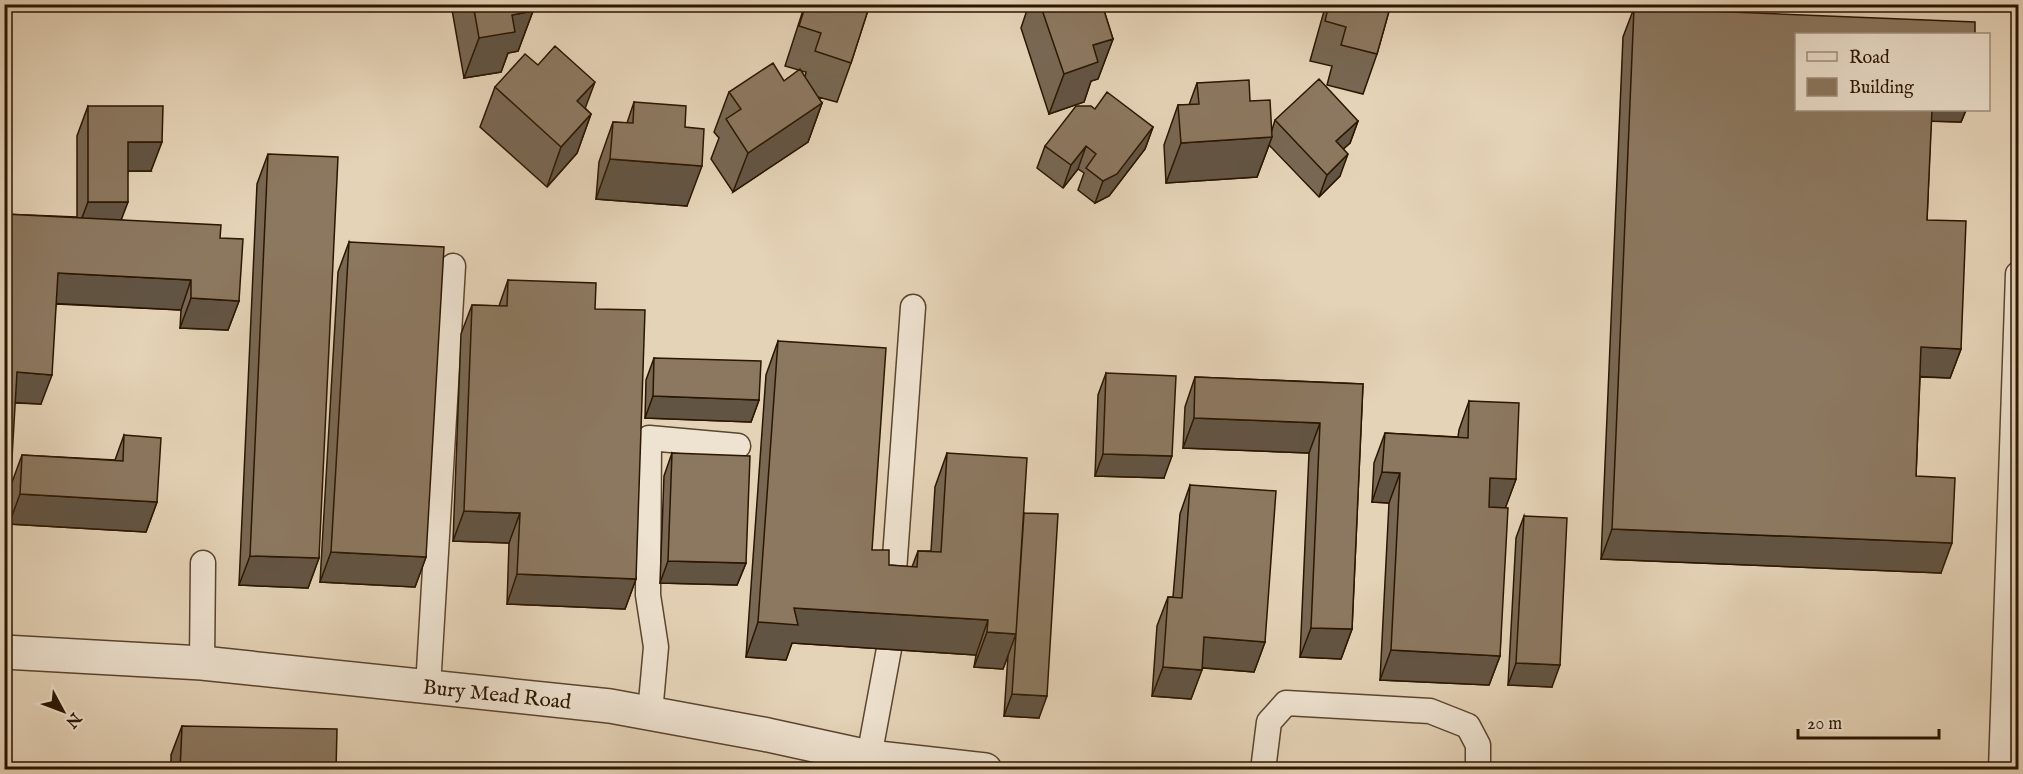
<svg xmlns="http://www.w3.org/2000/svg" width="2023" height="774" font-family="'IM FELL English',serif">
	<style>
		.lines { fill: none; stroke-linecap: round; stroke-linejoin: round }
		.lane-casing { stroke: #5a452e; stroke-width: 27 }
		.street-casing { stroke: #5a452e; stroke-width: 36 }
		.lane { stroke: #eee2d0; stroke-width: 24 }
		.street { stroke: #eee2d0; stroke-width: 33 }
		.wall { fill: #786753; stroke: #2b1601; stroke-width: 1.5; fill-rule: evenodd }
		.shaded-wall { fill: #625443; stroke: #2b1601; stroke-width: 1.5 }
		.building { fill: #8c7860; stroke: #2b1601; stroke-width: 1.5 }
		.labels { text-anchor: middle; stroke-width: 4.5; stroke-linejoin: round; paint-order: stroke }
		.street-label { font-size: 21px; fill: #2b1601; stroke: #eee2d0 }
	</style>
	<rect width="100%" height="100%" fill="#e5d3b7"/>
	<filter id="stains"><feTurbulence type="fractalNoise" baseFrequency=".00333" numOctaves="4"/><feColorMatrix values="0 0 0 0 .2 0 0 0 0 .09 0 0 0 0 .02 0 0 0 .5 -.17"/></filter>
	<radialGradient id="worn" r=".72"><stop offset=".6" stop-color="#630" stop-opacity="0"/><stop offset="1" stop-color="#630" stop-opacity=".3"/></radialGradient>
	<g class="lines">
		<defs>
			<path id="lane" d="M892,599L913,307
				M202,663L203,563
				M428,687L453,266
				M650,713L656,647L648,595L649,438L738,446
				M869,757L889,649
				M1263,770L1269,722L1286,703L1430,711L1468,726L1478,745V770
				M2001,770L2018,274"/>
			<path id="street" d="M4,652L202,663L610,706L768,735L869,757L985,770"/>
		</defs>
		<use href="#lane" class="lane-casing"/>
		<use href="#street" class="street-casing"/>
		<use href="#lane" class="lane"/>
		<use href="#street" class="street"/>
	</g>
	<path class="wall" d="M451,4H532L533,11L518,51L508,53L501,72L464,78Z
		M805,4H870L851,63L837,102L818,97L822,103L808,142L733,192L711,159L719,138L714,132L729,92L784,81L799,70L785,66ZM801,71L806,72L805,77Z
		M1029,4H1102L1113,39L1098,79L1091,81L1084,102L1049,114L1021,28Z
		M1326,4H1391L1377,54L1363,94L1327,85L1332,66L1310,61Z
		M1634,8L1797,110H1966L1961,122L1931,121L1927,220L1961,349L1950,378L1920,377L1916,476L1941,573L1601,559L1623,37Z
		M1197,83L1250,101L1272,130L1275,120L1358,121L1350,143L1343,149L1340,176L1319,197L1269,145L1257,177L1166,183L1164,145L1178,105H1189Z
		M495,87L585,108L591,114L577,153L547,187L480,127Z
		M634,102L685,127L687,206L596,199L599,162L613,122L627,123Z
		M88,106L151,171H128L121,220L220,238L239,301L228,330L180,328L181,310L56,304L41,404L15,403L4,214L77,217V136Z
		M1095,109L1153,127L1145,149L1109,196L1095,203L1078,190L1084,173L1078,169L1063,188L1037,168L1045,146Z
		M268,154L319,558L308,588L239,585L257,184Z
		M349,242L426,557L415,587L320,582L338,272Z
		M508,280L595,309L636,579L625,609L507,604L509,543L453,541L461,334L472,305L499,306Z
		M778,341L872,550L889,565L912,567L918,551H931L935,487L947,453L1024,513L1039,718L1004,716L1008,655L1003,669L974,667L976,655L792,643L786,660L746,657L766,375Z
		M654,358L759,400L751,422L645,418L646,380Z
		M1106,373L1164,478L1095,476L1098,395Z
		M1195,377L1363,384L1352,629L1341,659L1300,657L1309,453L1183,448L1185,407Z
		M1469,401L1516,479L1505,508L1500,656L1489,685L1380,680L1389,503L1372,502L1374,463L1385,433L1458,437L1459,430Z
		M124,435L157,502L146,532L9,524L11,485L22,455L115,460Z
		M672,453L746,563L737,585L660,583L664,476Z
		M1190,485L1265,642L1254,672L1202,668L1191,699L1152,696L1157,626L1168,597H1173L1180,514Z
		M1524,516L1552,687L1508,685L1516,538Z
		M182,726L336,770H171V755Z"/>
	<path class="shaded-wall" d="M1981,4H2019V7L1981,6Z
		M533,11L518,51L508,53L501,72L464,78L479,38L512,15Z
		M1113,39L1098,79L1091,81L1084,102L1049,114L1064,74L1093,45Z
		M595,82L580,122L577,101Z
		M822,103L808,142L733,192L748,153Z
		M1926,110H1966L1961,122L1922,121Z
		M591,114L577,153L547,187L561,147Z
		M1358,121L1350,143L1328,163L1336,141Z
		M1153,127L1145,149L1109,196L1095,203L1103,181Z
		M1272,137L1257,177L1166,183L1181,143Z
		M128,142H162L151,171H117Z
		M1086,146L1078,169L1063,188L1071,165Z
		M1348,154L1340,176L1319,197L1327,175Z
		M610,159L702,166L687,206L596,199Z
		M88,202H128L117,231H77Z
		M58,273L191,280L181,310L47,303Z
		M191,298L239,301L228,330L180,328Z
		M1921,347L1961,349L1950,378L1910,376Z
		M17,372L52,375L41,404L6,402Z
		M653,396L759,400L751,422L645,418Z
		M1194,418L1320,423L1309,453L1183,448Z
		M1103,454L1172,456L1164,478L1095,476Z
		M1382,472L1400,473L1389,503L1372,502Z
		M1490,478L1516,479L1505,509L1479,508Z
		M4,492H10L4,508Z
		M20,494L157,502L146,532L9,524Z
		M464,511L520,513L509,543L453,541Z
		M1612,529L1952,543L1941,573L1601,559Z
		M331,552L426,557L415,587L320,582Z
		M250,556L319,558L308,588L239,585Z
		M668,561L746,563L737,585L660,583Z
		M517,574L636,579L625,609L507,604Z
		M794,608L988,620L976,655L792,643L786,660L746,657L758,622Z
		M1311,628L1352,629L1341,659L1300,657Z
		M987,632L1016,634L1003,669L974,667Z
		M1204,637L1265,642L1254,672L1194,667Z
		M1391,650L1500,656L1489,685L1380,680Z
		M1516,663L1560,665L1552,687L1508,685Z
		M1163,667L1202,670L1191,699L1152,696Z
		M1012,694L1047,696L1039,718L1004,716Z"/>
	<path class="building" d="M473,4H532L533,11L512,15L515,32L479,38Z
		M806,4H870L851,63L815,51L821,33L799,26Z
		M1040,4H1102L1113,39L1093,45L1098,62L1064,74Z
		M1329,4H1391L1377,54L1341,45L1346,27L1325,21Z
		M1634,8L1975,22V34H1797V110H1932L1927,220L1966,221L1961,349L1921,347L1916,476L1955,478L1952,543L1612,529Z
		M555,46L595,82L577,101L591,114L561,147L495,87L525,54L538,65Z
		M773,63L784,81L800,69L822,103L748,153L726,119L741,109L729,92Z
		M1319,79L1358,121L1336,141L1348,154L1327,175L1275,120Z
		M1249,80L1250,101L1270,100L1272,137L1181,143L1178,105L1199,104L1197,83Z
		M1107,92L1153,127L1117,174L1103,181L1086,168L1096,154L1086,146L1071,165L1045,146L1076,106H1091L1095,109Z
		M634,102L686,106L685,127L704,129L702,166L610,159L613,122L633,123Z
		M88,106H163L162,142H128V202H88Z
		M268,154L338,157L319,558L250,556Z
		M4,214L221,225L220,238L243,239L239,301L191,298V280L58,273L52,375L17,372L10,492H4Z
		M349,242L444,247L426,557L331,552Z
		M508,280L596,283L595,309L645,310L636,579L517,574L520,513L464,511L472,305L507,306Z
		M778,341L886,348L872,550H889V565L917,567L918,551L941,552L947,453L1027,458L1016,634L987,632L988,620L794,608L798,625L758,622Z
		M654,358L761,361L759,400L653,396Z
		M1106,373L1176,376L1172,456L1103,454Z
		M1195,377L1363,384L1352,629L1311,628L1320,423L1194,418Z
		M1469,401L1519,403L1516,479L1490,478L1489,507L1508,508L1500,656L1391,650L1400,473L1382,472L1385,433L1468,438Z
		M124,435L161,438L157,502L20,494L22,455L123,461Z
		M672,453L750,456L746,563L668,561Z
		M1190,485L1276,491L1265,642L1204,637L1202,670L1163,667L1168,597L1182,598Z
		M1024,513L1058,514L1047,696L1012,694Z
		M1524,516L1567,518L1560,665L1516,663Z
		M182,726L337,729L336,770H180Z"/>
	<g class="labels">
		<g class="street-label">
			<text transform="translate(497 694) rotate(6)" y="7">Bury Mead Road</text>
		</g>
	</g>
	<rect width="2023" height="774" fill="none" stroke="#e5d3b7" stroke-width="24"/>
	<rect x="6" y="6" width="2011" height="762" fill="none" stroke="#2b1601" stroke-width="3"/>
	<rect x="12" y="12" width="1999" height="750" fill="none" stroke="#2b1601" stroke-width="1.5"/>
	<rect x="1795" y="33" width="195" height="78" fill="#eee2d0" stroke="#a0907d" stroke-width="1.5"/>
	<rect x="1807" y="52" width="30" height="9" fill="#eee2d0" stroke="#a0907d" stroke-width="1.5"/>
	<text x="1849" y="63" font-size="18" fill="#2b1601">Road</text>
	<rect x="1807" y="78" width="30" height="18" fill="#8c7860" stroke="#a0907d" stroke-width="1.5"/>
	<text x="1849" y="93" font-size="18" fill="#2b1601">Building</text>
	<g transform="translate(63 711) rotate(131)" stroke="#eee2d0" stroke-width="4.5" paint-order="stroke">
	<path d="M0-4.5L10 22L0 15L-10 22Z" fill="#2b1601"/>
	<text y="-9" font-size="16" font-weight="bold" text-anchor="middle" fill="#2b1601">N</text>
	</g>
	<path d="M1798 729v9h141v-9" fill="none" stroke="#2b1601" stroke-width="3"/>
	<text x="1807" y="729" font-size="18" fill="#2b1601" stroke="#eee2d0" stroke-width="4.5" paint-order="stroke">20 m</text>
	<rect width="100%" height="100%" filter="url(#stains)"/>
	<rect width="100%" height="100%" fill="url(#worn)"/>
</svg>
